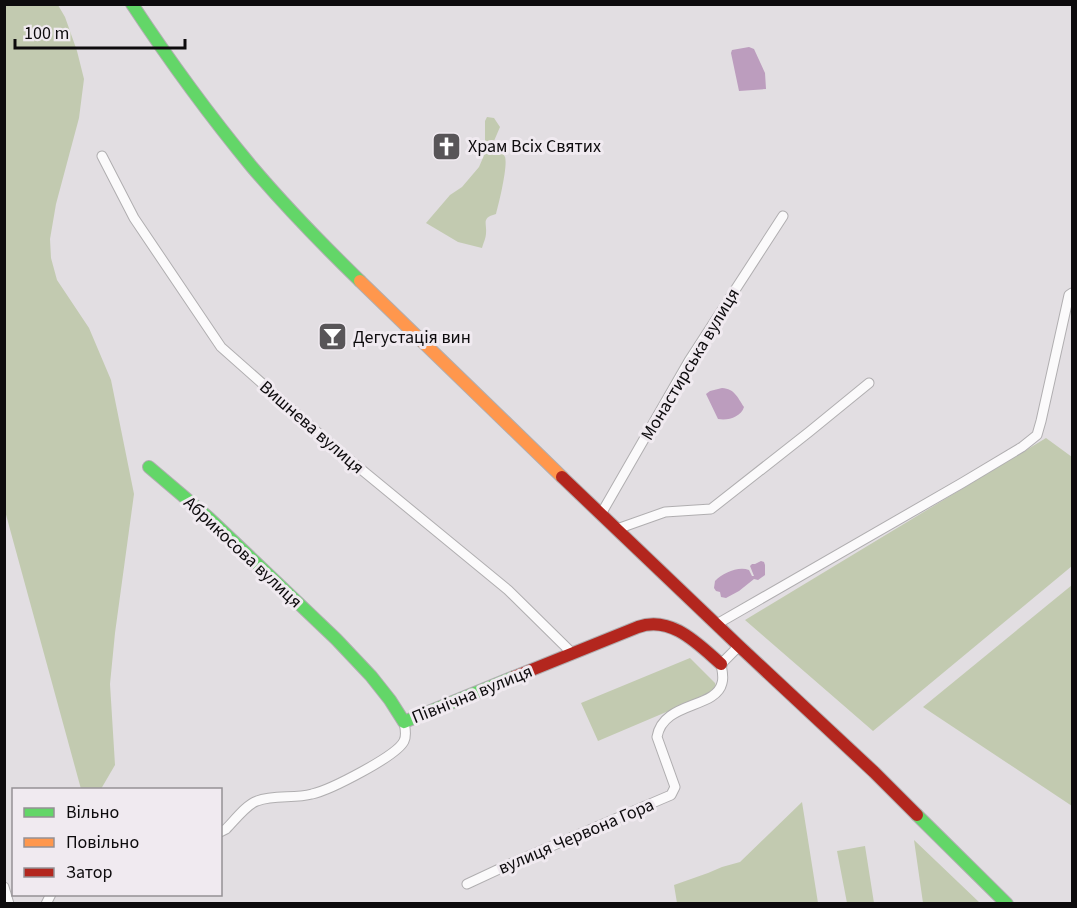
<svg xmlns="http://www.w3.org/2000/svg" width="1077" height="908" font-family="'Source Sans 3',sans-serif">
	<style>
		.green { fill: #c2cab0 }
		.water { fill: #bc9dbe }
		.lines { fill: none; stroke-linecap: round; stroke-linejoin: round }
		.street-casing { stroke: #b0aeb0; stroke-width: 11 }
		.fast-casing { stroke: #b0aeb0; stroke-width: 14 }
		.slow-casing { stroke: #b0aeb0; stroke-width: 14 }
		.jam-casing { stroke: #b0aeb0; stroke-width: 14 }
		.street { stroke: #fbfafb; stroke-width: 9 }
		.fast { stroke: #63d668; stroke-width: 12 }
		.slow { stroke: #ff974d; stroke-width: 12 }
		.jam { stroke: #b3261e; stroke-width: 12 }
		.labels { text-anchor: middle; stroke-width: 6; stroke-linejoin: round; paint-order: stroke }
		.poi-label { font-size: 18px; fill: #0d0b0d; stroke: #f0eaf0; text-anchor: start }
		.street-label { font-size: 18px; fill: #0d0b0d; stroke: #f0eaf0 }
	</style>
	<rect width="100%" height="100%" fill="#e2dee2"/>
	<path class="green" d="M4,5H58L65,17L77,51L84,79L79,118L56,204L50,239L51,258L57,280L89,328L111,380L134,494L115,633L110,684L115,765L101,789H81L5,511Z
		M487,117L494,118L500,127L494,141C496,147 502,151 505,157C508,166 499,203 496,214C481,218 487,223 486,233C486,238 483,244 482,248L458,242L426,223L450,195L462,187L479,167L485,153V121Z
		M1046,438L1072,457V566L873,731L745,620Z
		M1072,585V806L923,707Z
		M690,658L715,683L716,686L711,693L598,741L581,703Z
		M802,802L818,903H677L674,885L708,873L722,867L740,862Z
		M914,840L980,903H923Z
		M865,846L874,903H847L837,851Z"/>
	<path class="water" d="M749,47L754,49L765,73L766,89L739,91L731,53L732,50Z
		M722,388C735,389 737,397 744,407C741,417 728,421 718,419L706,394L710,391Z
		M761,561L764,562L765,565V575L758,580L754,579L739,591L726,598L721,597L720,592L716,591L714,588L715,581C723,573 738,566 749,570L752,576H754L750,566L752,564H755Z"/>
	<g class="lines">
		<defs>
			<path id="street" d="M102,156L134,218L221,347L334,447L508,590L572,653
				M601,514L689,361L783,216
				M617,529L665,512L711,509L809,432L869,383
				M717,624L962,483L1022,447L1037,435L1041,421L1069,295L1072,293
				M220,832L226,829C234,821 247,804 257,801C274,794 294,799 312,794C330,790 397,756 404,741C407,735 405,728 404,722
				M467,884L512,863L671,795L675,787L657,737C663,701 716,709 722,683C724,677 722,670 721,664L739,646
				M4,887L9,904
				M46,904L51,894"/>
			<path id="fast" d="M132,4C169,60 209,115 252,167C286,207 323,245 360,281
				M149,467L209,518L336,639L371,676L390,700L404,722L514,677
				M917,815L1007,904"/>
			<path id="slow" d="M360,281L562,477"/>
			<path id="jam" d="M562,477L739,646L874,772L917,815
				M514,677L638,627C671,615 698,644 721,664"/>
		</defs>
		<use href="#street" class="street-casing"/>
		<use href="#fast" class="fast-casing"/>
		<use href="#slow" class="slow-casing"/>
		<use href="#jam" class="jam-casing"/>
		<use href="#street" class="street"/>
		<use href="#fast" class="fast"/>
		<use href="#slow" class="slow"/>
		<use href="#jam" class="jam"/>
	</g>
	<defs>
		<symbol id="church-square" viewBox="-11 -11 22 22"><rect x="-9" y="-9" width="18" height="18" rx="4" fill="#585558" stroke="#f0eaf0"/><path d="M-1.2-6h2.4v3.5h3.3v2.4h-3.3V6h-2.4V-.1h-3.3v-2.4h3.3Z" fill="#fff"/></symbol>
		<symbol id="bar-square" viewBox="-11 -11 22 22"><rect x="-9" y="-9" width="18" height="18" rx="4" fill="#585558" stroke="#f0eaf0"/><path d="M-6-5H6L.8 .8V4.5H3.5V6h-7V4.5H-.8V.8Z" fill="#fff"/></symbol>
	</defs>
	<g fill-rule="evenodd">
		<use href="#church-square" x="430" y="130" width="33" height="33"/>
		<use href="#bar-square" x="316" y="320" width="33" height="33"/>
	</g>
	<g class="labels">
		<g class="poi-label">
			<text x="468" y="152">Храм Всіх Святих</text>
			<text x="353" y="343">Дегустація вин</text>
		</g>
		<g class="street-label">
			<text transform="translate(690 364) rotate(-59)" y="6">Монастирська вулиця</text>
			<text transform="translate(312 427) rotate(41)" y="6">Вишнева вулиця</text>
			<text transform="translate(243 552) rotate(43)" y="6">Абрикосова вулиця</text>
			<text transform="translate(472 694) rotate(-22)" y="6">Північна вулиця</text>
			<text transform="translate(576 836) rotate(-23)" y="6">вулиця Червона Гора</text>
		</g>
	</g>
	<rect width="1077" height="908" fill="none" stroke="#0d0b0d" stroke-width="12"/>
	<rect x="12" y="788" width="210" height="108" fill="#f0eaf0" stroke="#959195" stroke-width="1.5"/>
	<rect x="24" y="808" width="30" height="9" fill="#63d668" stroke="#959195" stroke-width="1.5"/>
	<text x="66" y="818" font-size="18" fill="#0d0b0d">Вільно</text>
	<rect x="24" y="838" width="30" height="9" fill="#ff974d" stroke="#959195" stroke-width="1.5"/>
	<text x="66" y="848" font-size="18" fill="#0d0b0d">Повільно</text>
	<rect x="24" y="868" width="30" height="9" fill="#b3261e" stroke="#959195" stroke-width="1.5"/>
	<text x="66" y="878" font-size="18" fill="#0d0b0d">Затор</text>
	<path d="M15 39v9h170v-9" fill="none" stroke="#0d0b0d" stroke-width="3"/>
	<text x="24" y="39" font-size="18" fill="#0d0b0d" stroke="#f0eaf0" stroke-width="4.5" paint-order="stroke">100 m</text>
</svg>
